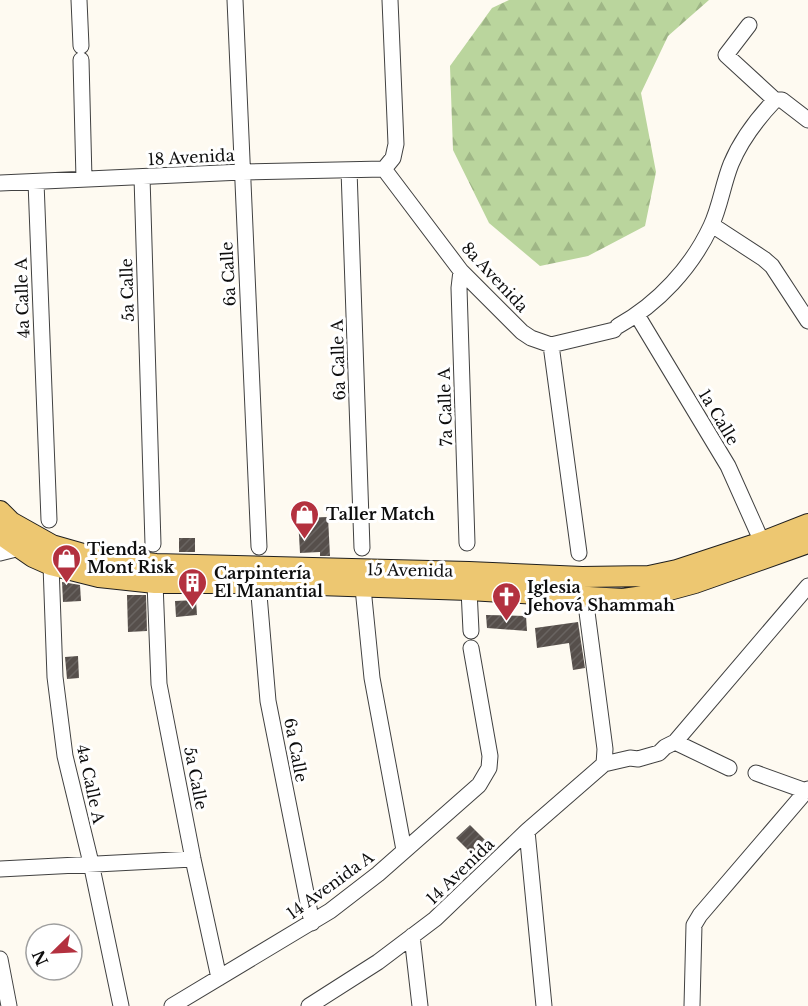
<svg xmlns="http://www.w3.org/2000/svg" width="808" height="1006" font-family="'Libre Baskerville',serif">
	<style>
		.forest { fill: url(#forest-firs) }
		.building { fill: url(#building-hatch) }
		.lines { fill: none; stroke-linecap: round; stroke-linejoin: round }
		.minor-casing { stroke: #414141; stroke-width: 17 }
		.major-casing { stroke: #1f1f1f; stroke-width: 22 }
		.minor { stroke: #fff; stroke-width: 15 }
		.major { stroke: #edc771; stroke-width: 20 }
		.labels { text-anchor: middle; stroke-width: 6; stroke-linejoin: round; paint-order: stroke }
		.street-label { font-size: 16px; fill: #0e0e0e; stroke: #fff }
		.poi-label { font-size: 16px; font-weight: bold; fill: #0e0e0e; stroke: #fff; text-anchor: start }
	</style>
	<defs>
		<pattern id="forest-firs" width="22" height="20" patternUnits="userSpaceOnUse" patternTransform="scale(1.5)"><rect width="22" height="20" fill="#bad59d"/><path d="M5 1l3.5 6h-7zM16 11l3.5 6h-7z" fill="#9fb686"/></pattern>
		<pattern id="building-hatch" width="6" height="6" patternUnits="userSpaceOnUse" patternTransform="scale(1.5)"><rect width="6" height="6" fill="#564f4b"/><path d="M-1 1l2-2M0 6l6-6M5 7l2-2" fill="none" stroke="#696461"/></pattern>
	</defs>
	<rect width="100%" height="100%" fill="#fefaf1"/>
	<path class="forest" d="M509,0H709L668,36L641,93L656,172L645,226L588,256L540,266L489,223L453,150L450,66L492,8Z"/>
	<path class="building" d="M328,517L330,556H320V552L300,553L298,518Z
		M179,538H195V552H179Z
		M62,582L80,585L81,601L63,602Z
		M127,595H146L147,631L128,632Z
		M196,600L197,615L176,617L175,601Z
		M486,615L526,616L527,631L487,628Z
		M578,622L585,668L573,670L569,643L537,648L535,628Z
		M78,656L79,678L67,679L65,657Z
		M470,825L494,849L480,862L456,838Z"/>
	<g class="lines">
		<defs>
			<path id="minor" d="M79,0L81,46
				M235,0L259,547
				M749,25L726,55L775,100
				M81,60L84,179
				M775,100H782L808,120
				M384,169L461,271L522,332L531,338L551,345L614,330
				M384,169L393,158L396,144L390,0
				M349,170L362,548
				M142,177L153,544
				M36,182L49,520
				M0,183L242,172L384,169
				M712,225L764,259L772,266L808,321
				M461,271L459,288L467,543
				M637,315L728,466L762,542
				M618,326C658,304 692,267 711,226C720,207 723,184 731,164C741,140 757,119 775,100
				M551,345L579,553
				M0,553L20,548
				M51,565L55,677L65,756L91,863L121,1006
				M155,583L159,684L193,859L219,978
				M258,583L268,701L312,923
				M363,588L372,678L404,850
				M469,590L471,631
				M585,597L605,749L604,764
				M675,742L729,768
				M756,773L806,791
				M527,831L544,1006
				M0,869L193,859
				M412,936L420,1006
				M0,959L9,1006
				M172,1006L330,911L378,874L479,785L489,768L490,756L471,648
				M309,1006L378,962L435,919L527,831L604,764L630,758L638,759L659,753L665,747L675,742L808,586
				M692,1006L694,925L700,915L808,789"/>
			<path id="major" d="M0,511L11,522L52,545L94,557L156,564L469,572L582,577L649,576L677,570L762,542L808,524
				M0,534L33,557L51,565L99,577L155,583H258L469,590L623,599L651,595L695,583L808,543"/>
		</defs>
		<use href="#minor" class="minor-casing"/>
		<use href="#major" class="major-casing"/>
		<use href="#minor" class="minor"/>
		<use href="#major" class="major"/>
	</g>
	<defs>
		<symbol id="shop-pin" viewBox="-11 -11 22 30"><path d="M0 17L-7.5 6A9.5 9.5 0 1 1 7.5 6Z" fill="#b3313f" stroke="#fff"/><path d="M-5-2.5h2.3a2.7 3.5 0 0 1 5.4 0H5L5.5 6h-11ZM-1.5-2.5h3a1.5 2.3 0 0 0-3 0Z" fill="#fff"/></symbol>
		<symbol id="building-pin" viewBox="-11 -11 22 30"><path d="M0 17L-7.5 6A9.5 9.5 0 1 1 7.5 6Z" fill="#b3313f" stroke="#fff"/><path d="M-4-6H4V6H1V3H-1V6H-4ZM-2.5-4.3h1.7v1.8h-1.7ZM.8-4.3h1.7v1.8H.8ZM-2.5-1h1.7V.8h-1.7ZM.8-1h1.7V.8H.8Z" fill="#fff"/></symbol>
		<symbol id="church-pin" viewBox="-11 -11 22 30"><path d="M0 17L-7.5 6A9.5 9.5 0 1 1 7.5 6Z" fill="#b3313f" stroke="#fff"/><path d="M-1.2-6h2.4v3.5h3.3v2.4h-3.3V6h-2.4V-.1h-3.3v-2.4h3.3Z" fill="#fff"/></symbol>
	</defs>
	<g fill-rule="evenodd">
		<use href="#shop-pin" x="288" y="498" width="33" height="45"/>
		<use href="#shop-pin" x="50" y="542" width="33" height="45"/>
		<use href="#building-pin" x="176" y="566" width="33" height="45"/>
		<use href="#church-pin" x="490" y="580" width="33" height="45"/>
	</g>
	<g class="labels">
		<g class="street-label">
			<text transform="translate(191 157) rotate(-3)" y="6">18 Avenida</text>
			<text transform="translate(228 274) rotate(-93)" y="6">6a Calle</text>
			<text transform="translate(495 277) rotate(47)" y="6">8a Avenida</text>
			<text transform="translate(127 290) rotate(-92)" y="6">5a Calle</text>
			<text transform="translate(22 298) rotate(-92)" y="6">4a Calle A</text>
			<text transform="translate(338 360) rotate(-92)" y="6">6a Calle A</text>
			<text transform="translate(445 407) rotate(-92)" y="6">7a Calle A</text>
			<text transform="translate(719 417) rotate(59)" y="6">1a Calle</text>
			<text transform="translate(410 570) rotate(1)" y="6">15 Avenida</text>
			<text transform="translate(296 750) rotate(79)" y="6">6a Calle</text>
			<text transform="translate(196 778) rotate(79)" y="6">5a Calle</text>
			<text transform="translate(91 784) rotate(78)" y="6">4a Calle A</text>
			<text transform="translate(460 871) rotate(-44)" y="6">14 Avenida</text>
			<text transform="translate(330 885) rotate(-36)" y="6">14 Avenida A</text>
		</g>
		<g class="poi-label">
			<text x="326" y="520">Taller Match</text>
			<text x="87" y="555">Tienda<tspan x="87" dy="18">Mont Risk</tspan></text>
			<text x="214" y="579">Carpintería<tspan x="214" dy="18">El Manantial</tspan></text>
			<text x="527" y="593">Iglesia<tspan x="527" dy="18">Jehová Shammah</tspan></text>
		</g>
	</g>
	<g transform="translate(54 952) rotate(246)"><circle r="28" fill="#ffffff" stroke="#9f9f9f" stroke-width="1.5"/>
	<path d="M0-4.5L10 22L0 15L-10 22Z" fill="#b3313f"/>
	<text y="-9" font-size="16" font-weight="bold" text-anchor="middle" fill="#0e0e0e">N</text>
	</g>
</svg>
